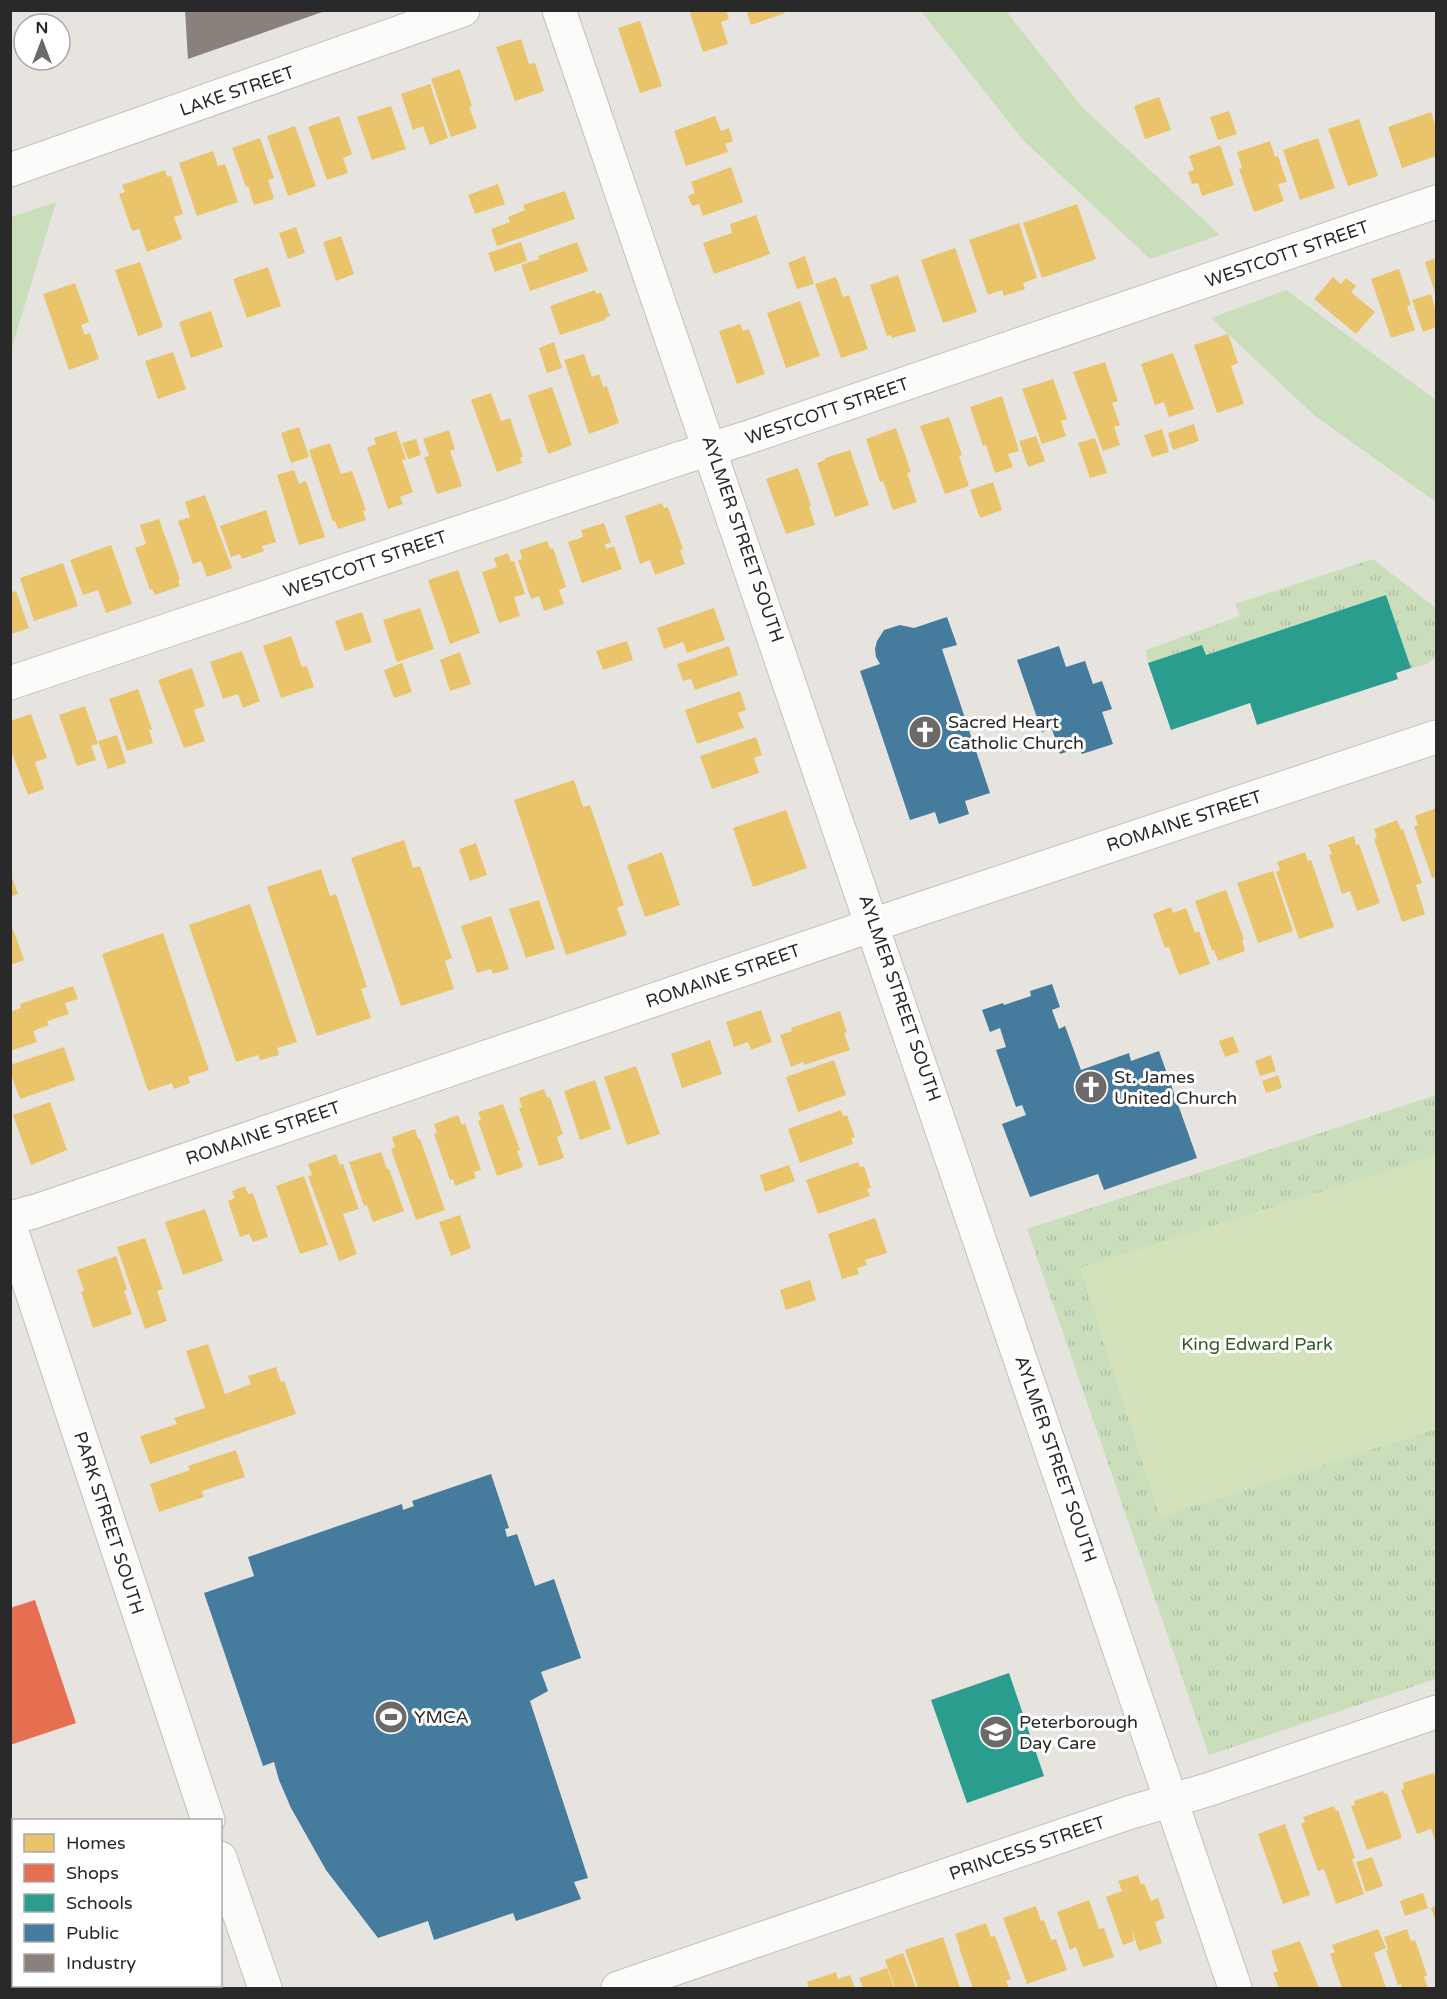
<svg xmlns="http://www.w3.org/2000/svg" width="1447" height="1999" font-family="'Varela Round',sans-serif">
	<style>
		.grass { fill: #cadebc }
		.park { fill: url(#park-tufts) }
		.pitch { fill: #d3e2bb }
		.homes { fill: #e9c46a }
		.shops { fill: #e76f51 }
		.schools { fill: #2a9d8f }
		.public { fill: #457b9d }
		.industry { fill: #8a817c }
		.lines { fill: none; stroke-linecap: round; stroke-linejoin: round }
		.street-casing { stroke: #c1c0bf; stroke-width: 35 }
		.secondary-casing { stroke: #c1c0bf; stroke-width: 35 }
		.street { stroke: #fbfbfa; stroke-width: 33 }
		.secondary { stroke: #fbfbfa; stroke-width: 33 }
		.labels { text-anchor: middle; stroke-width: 6; stroke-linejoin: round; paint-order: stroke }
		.street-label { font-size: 18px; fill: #292929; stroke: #fff }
		.poi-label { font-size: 18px; fill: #292929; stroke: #fff; text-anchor: start }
		.park-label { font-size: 18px; fill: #2d5e22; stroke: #fff }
	</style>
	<defs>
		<pattern id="park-tufts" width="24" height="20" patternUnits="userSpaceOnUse" patternTransform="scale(1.5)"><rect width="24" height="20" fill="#cadebc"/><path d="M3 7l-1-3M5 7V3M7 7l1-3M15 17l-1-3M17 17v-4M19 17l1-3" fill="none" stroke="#aebea2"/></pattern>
	</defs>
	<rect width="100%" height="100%" fill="#e7e4e0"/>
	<path class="grass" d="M921,11H1006L1083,108L1220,235L1150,259L1023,140Z
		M56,202L11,351V217Z
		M1286,290L1436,400V502L1315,416L1211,318Z"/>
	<path class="park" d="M1373,559L1436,608V657L1427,664L1411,668L1386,595L1206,655L1202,645L1148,663L1146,650L1240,616L1235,604Z
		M1436,1095V1679L1209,1755L1027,1229Z"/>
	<path class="pitch" d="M1436,1155V1429L1160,1517L1080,1268Z"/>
	<path class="homes" d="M689,10H726L729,19L721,22L728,44L703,52Z
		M746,10H784L785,13L751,25Z
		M640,21L662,86L640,93L618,28Z
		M521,39L529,64L535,63L544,91L515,101L496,47Z
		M460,69L472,106L469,107L477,128L451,137L431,79Z
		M430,84L448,138L430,145L423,126L413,130L401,94Z
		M1159,97L1171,130L1145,139L1134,106Z
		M391,106L406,149L372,160L357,117Z
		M1229,111L1237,134L1218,140L1210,117Z
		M1431,112L1436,127V156L1402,168L1388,127Z
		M339,116L352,154L343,158L348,173L327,180L308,127Z
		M715,116L721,131L729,128L733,141L725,144L728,152L686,166L674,131Z
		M1359,119L1378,176L1348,186L1328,129Z
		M295,126L316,186L288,196L267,136Z
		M260,138L274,178L268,180L274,199L254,205L248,186L246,187L232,148Z
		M1318,138L1335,188L1300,200L1283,150Z
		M1270,141L1275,157L1278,156L1287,182L1278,184L1284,201L1254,212L1239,169L1242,168L1237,152Z
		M1220,145L1234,185L1202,196L1198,183L1192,184L1188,172L1194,170L1189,156Z
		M213,151L218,166L225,164L238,202L197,216L179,163Z
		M731,167L743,202L703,216L699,204L692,206L688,196L695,193L691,182Z
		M165,170L167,177L171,176L183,214L174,217L182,239L147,252L139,229L132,231L119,194L125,192L122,185Z
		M498,184L505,204L475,214L468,195Z
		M565,191L575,219L497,246L491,229L510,222L508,217L525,210L523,205Z
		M1077,204L1096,259L1042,278L1023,223Z
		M756,215L770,254L714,274L703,243L732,233L730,224Z
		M1019,223L1037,278L1023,283L1025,289L1004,296L1002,290L988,295L969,240Z
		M296,227L305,253L288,259L279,233Z
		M341,236L354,274L336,281L323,242Z
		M521,242L527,261L495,272L488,253Z
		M577,242L588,271L530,291L521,265L539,259L538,256Z
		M955,248L977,312L943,323L921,260Z
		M805,256L814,284L797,289L788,263Z
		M1436,258V296L1425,262Z
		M140,262L163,327L138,336L115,270Z
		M268,267L281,306L247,318L233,279Z
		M1399,269L1411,305L1407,306L1415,330L1391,338L1371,279Z
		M898,275L916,331L892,338L891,335L887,336L870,285Z
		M836,277L843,297L849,295L868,349L841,358L815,284Z
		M1333,277L1341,284L1346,278L1356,286L1351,292L1375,312L1356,334L1314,299Z
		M75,283L89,322L81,325L85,335L90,333L99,359L69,370L43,294Z
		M595,290L596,294L601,292L610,316L605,318V320L560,335L550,306Z
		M1431,294L1436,312V327L1423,332L1412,300Z
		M800,301L820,356L786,368L767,313Z
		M211,311L223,347L191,358L179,322Z
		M740,324L743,331L749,329L765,374L737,384L719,331Z
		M1228,334L1238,363L1231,366L1244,404L1217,413L1194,345Z
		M554,342L562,368L547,373L539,348Z
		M173,352L186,389L158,399L145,361Z
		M1173,353L1194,409L1169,417L1164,402L1155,405L1141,364Z
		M584,354L592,377L599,374L603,387L607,386L619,423L589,434L564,360Z
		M1105,362L1118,401L1112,403L1120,425L1114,427L1120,445L1103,451L1073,372Z
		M1053,379L1067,419L1061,421L1066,436L1042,444L1022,389Z
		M552,387L572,445L548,454L528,395Z
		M491,393L501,421L510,418L523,457H520L522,463L497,472L471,400Z
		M1002,396L1019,451L1008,454L1013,467L995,473L986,445L983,446L970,407Z
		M949,417L962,455L959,456L969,486L945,494L920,426Z
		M1194,424L1199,441L1173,450L1168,433Z
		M299,427L309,457L291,463L281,433Z
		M896,428L911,472L907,473L917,502L893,510L883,481L880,482L866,439Z
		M1162,429L1169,452L1152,457L1144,435Z
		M449,430L455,449L450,451L462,486L437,494L424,457L429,456L423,439Z
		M396,431L406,459L402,460L413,492L400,497L403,504L388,509L367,448L376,444L374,438Z
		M1036,436L1045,461L1028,467L1019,441Z
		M1095,438L1107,473L1090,478L1078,443Z
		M416,439L421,455L408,459L402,443Z
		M330,443L341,474L352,471L366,510L363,511L366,520L338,529L335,521L333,522L309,450Z
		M850,450L869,505L835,517L817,463L825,460V458Z
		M798,468L811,505L809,506L815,525L786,534L766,479Z
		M294,470L299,484L306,481L325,537L299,545L277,475Z
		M993,482L1002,510L980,518L970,490Z
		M205,495L232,568L207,577L201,561L193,564L178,521L190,517L185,502Z
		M662,503L664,508L668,507L683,549L680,550L685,564L655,575L650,560L640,564L625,516Z
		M266,510L276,542L262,546L264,551L242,559L240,554L231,557L220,526Z
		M159,519L180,579L178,580L180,586L155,595L152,589L150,590L135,548L146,544L140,525Z
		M604,523L611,543L605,544L606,549L614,546L622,569L582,583L568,542L583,537L581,530Z
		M547,541L550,549L553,548L566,587L559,590L564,604L544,611L539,596L531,599L518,560L522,559L520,550Z
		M111,545L132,604L106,613L98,590L83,595L70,560Z
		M508,553L511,562L514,561L525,594L514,597L520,616L499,623L482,572L497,567L494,558Z
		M63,563L78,606L34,621L20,578Z
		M458,570L480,633L450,644L428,580Z
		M16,591L29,628L11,634L10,593Z
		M420,608L434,649L397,662L383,620Z
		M714,608L725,640L687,653L683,642L664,649L657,628Z
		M362,612L372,642L345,651L335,621Z
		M291,636L302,667L307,666L314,687L281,698L263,646Z
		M627,641L633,660L603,670L596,651Z
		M729,646L738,675L695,690L691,679L683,681L677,664Z
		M242,651L260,701L243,708L238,694L223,699L210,662Z
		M460,652L471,684L450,691L440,660Z
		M402,663L412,692L394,698L384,670Z
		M192,668L205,706L194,710L205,741L184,748L158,680Z
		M138,689L152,729L149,730L153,743L127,751L109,699Z
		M740,691L746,710L738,713L744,728L697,744L685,710Z
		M85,706L98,744L91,746L96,760L77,766L59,715Z
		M31,714L47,758L35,762L44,789L28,795L10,748V721Z
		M117,735L126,763L108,769L98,741Z
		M756,737L762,755L754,758L759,773L712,789L700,756Z
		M574,780L583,807L590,805L624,905L617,908L627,935L566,955L514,800Z
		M1436,808V877L1432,878L1414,826L1418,825L1415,816Z
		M786,810L807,868L753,887L733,828Z
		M1397,820L1401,830L1403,829L1422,883L1416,885L1425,914L1402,922L1374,839L1377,838L1374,829Z
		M1354,836L1356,845L1359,844L1380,903L1357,911L1350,891L1342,894L1329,855L1332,854L1328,845Z
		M404,840L413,868L420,866L452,958L445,961L454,989L401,1006L351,858Z
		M476,843L487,875L470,881L459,849Z
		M662,852L680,905L645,917L627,865Z
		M1305,852L1308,861L1311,860L1334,927L1299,939L1276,872L1280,870L1277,862Z
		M321,869L330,896L336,894L367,987L361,989L371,1018L317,1036L267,887Z
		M1273,871L1293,931L1258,943L1237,883Z
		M10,872L18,894L10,897Z
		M1226,890L1244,939L1242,940L1245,951L1218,961L1214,950L1212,951L1195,901Z
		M539,900L555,949L526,958L509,909Z
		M250,904L297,1042L277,1048L279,1055L260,1060L258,1055L236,1062L189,925Z
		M1171,907L1173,913L1186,908L1195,933L1199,931L1210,964L1179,975L1169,947L1165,948L1153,914Z
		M491,916L509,969L493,974L491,969L477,973L461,926Z
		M13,929L24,960L10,965V930Z
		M163,933L209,1070L188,1077L190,1083L174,1089L172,1083L148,1091L102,954Z
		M73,986L78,999L65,1003L69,1014L47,1021L49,1025L33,1031L37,1042L10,1051V1012L21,1008L20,1004Z
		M761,1010L772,1042L751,1050L748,1042L734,1047L726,1022Z
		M840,1011L847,1032L844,1033L850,1050L804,1065L803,1062L791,1067L780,1035L792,1031L791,1028Z
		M1233,1036L1239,1052L1225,1057L1219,1041Z
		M710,1040L722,1074L682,1088L671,1054Z
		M64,1047L75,1080L20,1099L10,1072V1065Z
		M1271,1055L1276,1071L1260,1076L1255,1061Z
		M834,1060L846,1095L798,1112L786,1077Z
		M636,1066L660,1134L627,1145L604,1077Z
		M1278,1075L1282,1088L1266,1093L1262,1081Z
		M595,1080L611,1129L580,1140L564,1091Z
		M544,1089L547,1098L550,1097L563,1134L557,1137L564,1158L539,1166L519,1108L522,1107L519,1098Z
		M50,1102L67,1150L31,1165L13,1115Z
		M503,1104L520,1150L517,1151L523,1167L497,1176L478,1121L481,1120L478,1112Z
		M841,1110L843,1116L847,1115L855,1137L851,1138L853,1144L800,1163L788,1129Z
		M458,1115L462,1125L465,1123L481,1170L474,1172L476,1178L455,1186L453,1179L450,1180L434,1134L437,1133L434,1124Z
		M415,1129L418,1139H420L445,1210L416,1220L391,1149L395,1147L392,1137Z
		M381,1152L387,1169H389L404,1211L373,1222L367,1205L364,1206L349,1162Z
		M336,1154L340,1165L343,1164L359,1209L343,1214L357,1254L339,1261L308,1176L312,1175L308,1164Z
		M858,1162L860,1167L864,1166L871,1188L867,1189L870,1196L818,1214L806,1180Z
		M789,1165L795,1181L765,1192L760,1175Z
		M304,1176L328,1245L300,1254L276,1186Z
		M245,1186L248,1194L253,1193L268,1237L253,1242L249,1234L240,1237L228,1201L235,1198L232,1191Z
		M205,1209L223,1261L183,1275L165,1222Z
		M460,1215L471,1248L451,1256L439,1222Z
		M875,1218L887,1253L865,1260L867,1265L857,1268L859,1274L842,1279L828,1234Z
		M145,1238L163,1289L157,1291L167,1321L145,1329L117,1247Z
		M116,1256L127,1289L124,1291L132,1314L93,1328L81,1292L84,1291L77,1270Z
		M810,1280L816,1300L786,1310L780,1290Z
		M208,1344L225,1394L251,1384L248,1376L276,1367L281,1382L284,1381L296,1414L150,1464L140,1436L177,1424L174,1418L205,1408L186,1351Z
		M236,1450L245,1477L202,1491L204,1497L159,1512L150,1484L190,1470L188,1466Z
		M1433,1773L1436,1777V1843L1431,1829L1417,1834L1401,1790L1404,1789L1403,1783Z
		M1383,1791L1385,1794L1387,1793L1402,1838L1367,1850L1351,1806L1355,1805L1354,1801Z
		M1334,1806L1336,1811L1338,1810L1355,1858L1352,1859L1364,1894L1336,1904L1324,1869L1318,1871L1301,1824L1305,1822L1303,1817Z
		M1285,1824L1310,1895L1283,1904L1258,1834Z
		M1372,1857L1383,1886L1366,1892L1356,1862Z
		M1138,1875L1141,1885L1144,1883L1151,1901L1158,1898L1165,1918L1155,1922L1162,1943L1139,1951L1132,1930L1134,1941L1123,1945L1106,1897L1122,1891L1118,1881Z
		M1423,1893L1428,1908L1405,1916L1400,1901Z
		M1089,1900L1099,1929L1104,1928L1114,1957L1083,1967L1076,1947L1070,1950L1057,1912Z
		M1036,1906L1041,1921L1044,1920L1051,1940L1056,1939L1067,1970L1027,1984L1003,1918Z
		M1436,1906V1922L1431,1908Z
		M986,1923L991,1937L995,1936L1011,1979L1006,1981L1009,1988H973L959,1948H960L955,1934Z
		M1378,1929L1386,1948L1374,1953L1386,1988H1342L1330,1954L1335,1952L1332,1945Z
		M1407,1929L1411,1941L1415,1940L1427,1975L1424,1977L1428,1988H1402L1401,1984L1398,1985L1386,1950L1388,1949L1384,1937Z
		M943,1937L960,1988H918L905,1950Z
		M1300,1941L1319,1988H1279L1273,1973L1278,1971L1271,1951Z
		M903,1953L916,1988H895L885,1960Z
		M887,1968L894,1988H863L859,1978Z
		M836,1972L838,1979L850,1975L855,1988H809L807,1982Z"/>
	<path class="shops" d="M35,1600L76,1723L10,1745V1608Z
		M18,1986H103L104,1988H10Z"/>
	<path class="schools" d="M1386,595L1411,668L1396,673L1398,679L1257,725L1250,703L1171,730L1148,663L1202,645L1206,655Z
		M1009,1673L1044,1776L967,1803L931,1700Z"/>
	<path class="public" d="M947,617L957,645L942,649L990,793L965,801L969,814L939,824L935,812L910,820L860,671L880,664L876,657L875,649L877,641L884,630L900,625L914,628Z
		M1059,646L1066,667L1085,661L1093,684L1102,681L1112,709L1102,712L1113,744L1082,754L1079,748L1060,754L1052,729L1042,732L1017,660Z
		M1052,984L1060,1007L1052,1010L1059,1029L1065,1026L1081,1070L1129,1053L1131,1061L1159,1051L1197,1158L1104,1190L1098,1174L1030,1197L1002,1124L1026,1115L1022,1105L1016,1107L996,1050L1006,1047L1000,1028L990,1032L982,1010L1003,1003L1004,1005L1031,996L1030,991Z
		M491,1474L509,1528L505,1529L507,1537L517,1534L535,1586L554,1579L581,1658L541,1672L548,1691L530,1701L588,1878L574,1882L581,1899L516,1921L513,1913L434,1940L428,1921L378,1938L326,1870L291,1808L279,1780L274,1762L263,1766L204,1593L254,1576L248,1557L402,1504L403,1510L414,1506L412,1501Z"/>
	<path class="industry" d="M185,10H325V11L188,59Z"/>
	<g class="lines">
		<defs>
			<path id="street" d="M559,10C789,668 1015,1327 1235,1988
				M10,170L463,10
				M10,683L681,458L746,438L1436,202
				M10,1218L36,1211L911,912L1436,737
				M618,1988L1128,1813L1207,1790L1436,1712"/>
			<path id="secondary" d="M10,1226L208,1820
				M220,1858L265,1988"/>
		</defs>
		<use href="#street" class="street-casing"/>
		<use href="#secondary" class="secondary-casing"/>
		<use href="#street" class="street"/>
		<use href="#secondary" class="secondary"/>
	</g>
	<defs>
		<symbol id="church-disc" viewBox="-11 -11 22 22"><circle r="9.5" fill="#6c6a69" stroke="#fff"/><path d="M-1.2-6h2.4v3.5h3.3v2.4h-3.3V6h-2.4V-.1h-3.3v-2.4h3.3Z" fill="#fff"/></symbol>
		<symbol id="stadium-disc" viewBox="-11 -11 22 22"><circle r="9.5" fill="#6c6a69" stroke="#fff"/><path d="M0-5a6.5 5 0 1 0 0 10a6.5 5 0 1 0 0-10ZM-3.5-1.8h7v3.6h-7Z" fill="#fff"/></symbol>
		<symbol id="school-disc" viewBox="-11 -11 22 22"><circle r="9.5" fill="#6c6a69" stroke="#fff"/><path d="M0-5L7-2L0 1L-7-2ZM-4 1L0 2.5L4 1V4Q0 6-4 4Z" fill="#fff"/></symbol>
	</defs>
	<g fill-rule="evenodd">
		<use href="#church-disc" x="906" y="713" width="38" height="38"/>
		<use href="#church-disc" x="1072" y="1068" width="38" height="38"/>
		<use href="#stadium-disc" x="372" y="1698" width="38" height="38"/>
		<use href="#school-disc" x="977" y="1713" width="38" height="38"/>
	</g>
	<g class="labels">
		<g class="street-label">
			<text transform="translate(237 91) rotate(-19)" y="6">LAKE STREET</text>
			<text transform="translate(1287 254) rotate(-19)" y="6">WESTCOTT STREET</text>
			<text transform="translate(827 411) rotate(-19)" y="6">WESTCOTT STREET</text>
			<text transform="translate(743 539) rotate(71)" y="6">AYLMER STREET SOUTH</text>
			<text transform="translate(365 564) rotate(-19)" y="6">WESTCOTT STREET</text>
			<text transform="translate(1184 821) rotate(-18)" y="6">ROMAINE STREET</text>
			<text transform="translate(723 976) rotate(-19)" y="6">ROMAINE STREET</text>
			<text transform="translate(900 998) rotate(71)" y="6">AYLMER STREET SOUTH</text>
			<text transform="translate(263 1133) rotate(-19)" y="6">ROMAINE STREET</text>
			<text transform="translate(1056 1459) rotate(71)" y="6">AYLMER STREET SOUTH</text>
			<text transform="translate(109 1523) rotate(72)" y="6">PARK STREET SOUTH</text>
			<text transform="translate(1027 1848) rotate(-19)" y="6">PRINCESS STREET</text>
		</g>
		<g class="poi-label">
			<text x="948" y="728">Sacred Heart<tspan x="948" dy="21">Catholic Church</tspan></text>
			<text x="1114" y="1083">St. James<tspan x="1114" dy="21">United Church</tspan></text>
			<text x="414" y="1723">YMCA</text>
			<text x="1019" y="1728">Peterborough<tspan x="1019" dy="21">Day Care</tspan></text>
		</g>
		<g class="park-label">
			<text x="1257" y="1350">King Edward Park</text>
		</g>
	</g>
	<rect width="1447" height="1999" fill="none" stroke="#292929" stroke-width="24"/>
	<rect x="12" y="1819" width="210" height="168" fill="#ffffff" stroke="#a9a9a9" stroke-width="1.5"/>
	<rect x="24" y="1834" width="30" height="18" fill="#e9c46a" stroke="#a9a9a9" stroke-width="1.5"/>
	<text x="66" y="1849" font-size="18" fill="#292929">Homes</text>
	<rect x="24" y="1864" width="30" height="18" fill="#e76f51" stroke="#a9a9a9" stroke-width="1.5"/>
	<text x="66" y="1879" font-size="18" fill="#292929">Shops</text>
	<rect x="24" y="1894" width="30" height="18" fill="#2a9d8f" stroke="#a9a9a9" stroke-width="1.5"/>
	<text x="66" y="1909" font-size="18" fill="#292929">Schools</text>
	<rect x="24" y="1924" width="30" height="18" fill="#457b9d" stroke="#a9a9a9" stroke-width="1.5"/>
	<text x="66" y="1939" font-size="18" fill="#292929">Public</text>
	<rect x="24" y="1954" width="30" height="18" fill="#8a817c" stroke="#a9a9a9" stroke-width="1.5"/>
	<text x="66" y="1969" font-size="18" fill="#292929">Industry</text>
	<g transform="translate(42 42)"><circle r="28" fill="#ffffff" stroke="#a9a9a9" stroke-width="1.5"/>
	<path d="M0-4.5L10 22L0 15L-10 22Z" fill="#6c6a69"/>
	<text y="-9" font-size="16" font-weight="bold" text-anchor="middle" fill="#292929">N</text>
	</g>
</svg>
